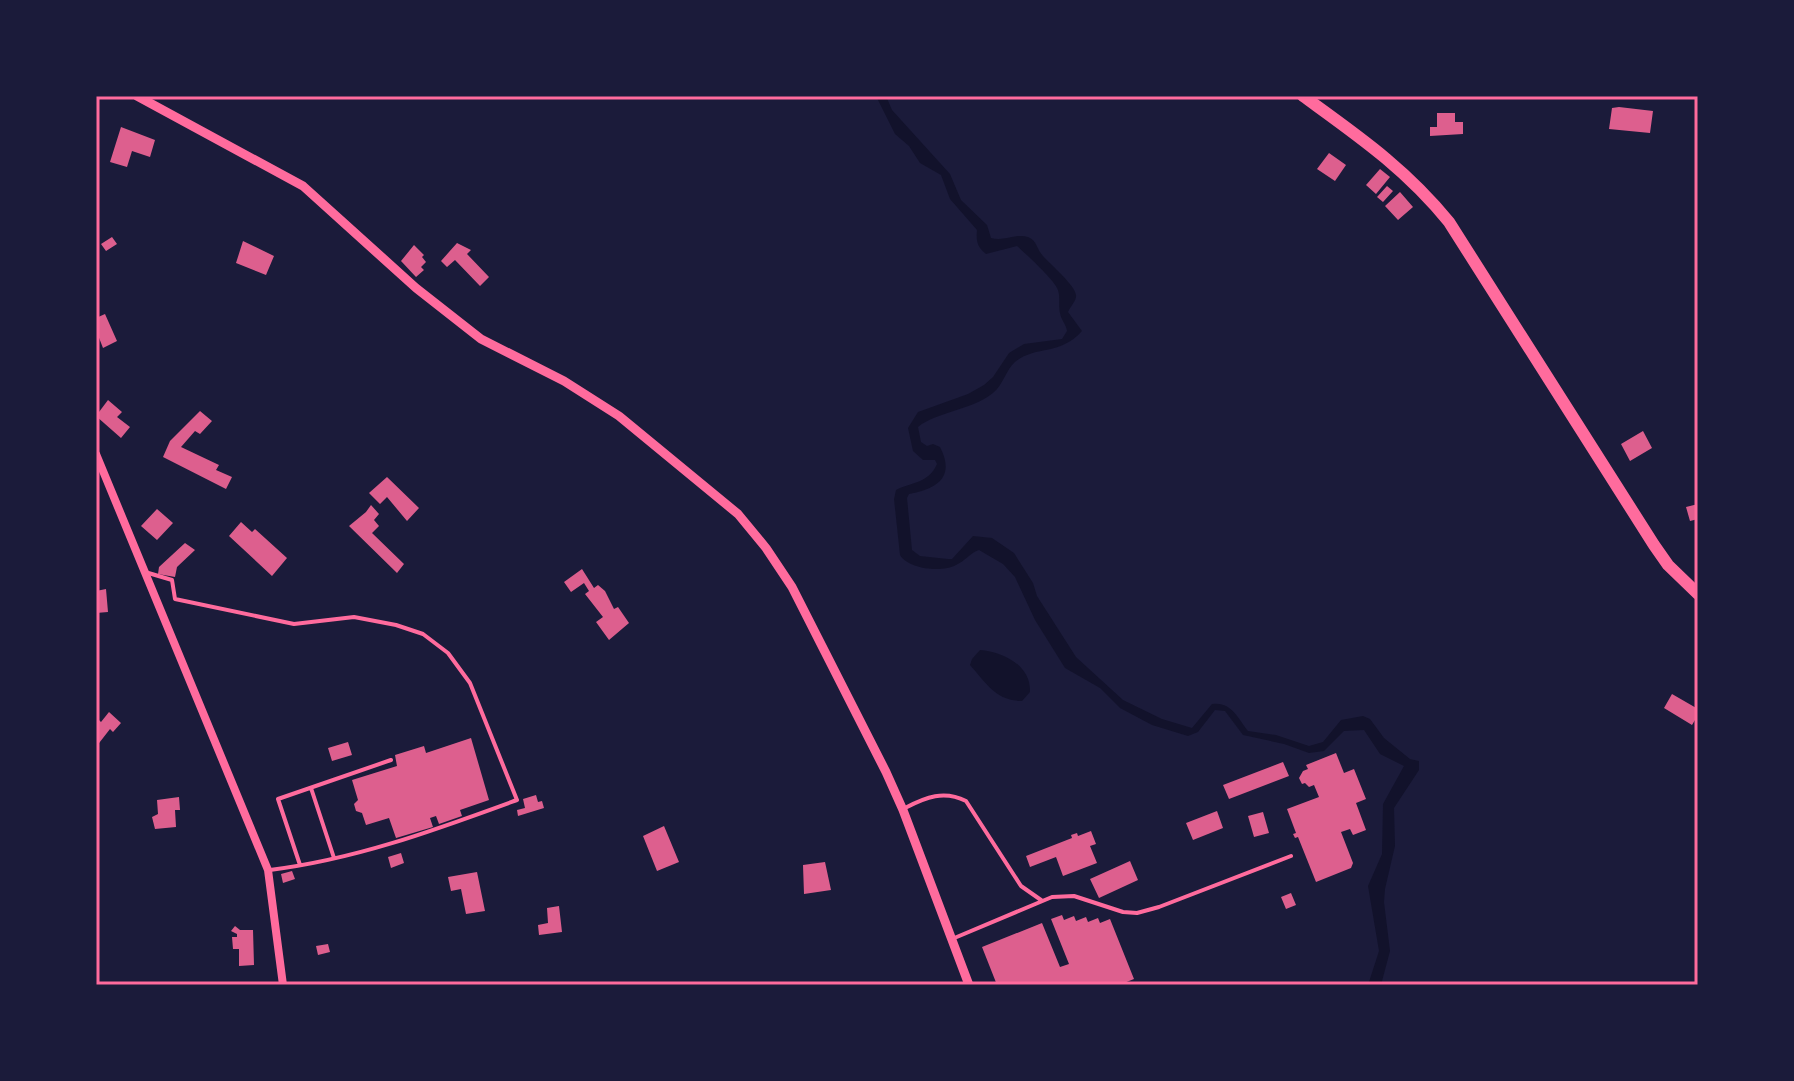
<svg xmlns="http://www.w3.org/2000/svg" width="1794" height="1081" font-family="Commissioner,sans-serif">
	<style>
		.water { fill: #12122b }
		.building { fill: #dd5f8e }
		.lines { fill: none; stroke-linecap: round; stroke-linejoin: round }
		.service { stroke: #ff6b9d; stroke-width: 4 }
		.minor { stroke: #ff6b9d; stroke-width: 8 }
		.tertiary { stroke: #ff6b9d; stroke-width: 9 }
		.primary { stroke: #ff6b9d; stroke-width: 12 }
		.neatline { fill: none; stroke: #ff6b9d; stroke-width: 3 }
	</style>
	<rect width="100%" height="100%" fill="#1b1b3a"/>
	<path class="water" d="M876,96H886L892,110L950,174L961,200L987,225L991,238C1004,242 1016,233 1028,237C1037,240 1037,250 1043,256C1050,264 1075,285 1076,295C1077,300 1070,307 1068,312L1082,331C1060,356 1036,345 1015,362C1006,370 1003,385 993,393C972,410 936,412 918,427L921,442L927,446L933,444L940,447C956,478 936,489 909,494L907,498L912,550L920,556L948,559H952L973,536L992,538L1014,553L1033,583L1037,596L1076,657L1123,700L1162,719L1192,728L1212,704C1231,701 1238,718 1248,731L1276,735L1309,746L1323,742L1341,720L1363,716L1370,719L1384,738L1410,759L1419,761V770L1394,808L1395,846L1385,889L1384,902L1390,951L1381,985H1368L1379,951L1368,886L1382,854L1383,804L1404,766L1380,754L1364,730L1344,731L1324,751L1309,753L1284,744L1243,735L1225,711L1215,710L1198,732L1188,736L1152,725L1120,708L1100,688L1065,668L1035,620L1015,577L1003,564L979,550C970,553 965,561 956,565C942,573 908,569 900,555L894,499L896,490C912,482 929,483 937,464L935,460H923L913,451L908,428L918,412L968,394L984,385L993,377L1009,353L1024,344L1062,339L1067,331C1066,324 1061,320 1060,313C1058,305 1061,295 1057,288C1053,279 1025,253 1017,246L986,254C977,247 976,241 977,230L950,199L941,175L920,163L909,146L895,134Z
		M980,650C1003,652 1031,665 1030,692L1022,701C996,701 986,683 970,665L972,659Z"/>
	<path class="building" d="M1619,107L1653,111L1650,133L1609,129L1612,108Z
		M1437,113H1455V122H1463V134L1430,136V127H1437Z
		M121,127L155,140L150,157L132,151L127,167L110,162Z
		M1329,153L1346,165L1335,181L1317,169Z
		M1380,169L1390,177L1376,194L1366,185Z
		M1387,186L1393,191L1383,202L1377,197Z
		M1400,192L1413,207L1398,220L1385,206Z
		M112,237L117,244L106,251L101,244Z
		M243,241L274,256L266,275L236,263Z
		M457,243L471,250L467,254L489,277L480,286L455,260L447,267L441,261Z
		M414,245L424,255L422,257L426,262L421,267L424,270L416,277L401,261Z
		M105,314L117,341L103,348L96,330V318Z
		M108,400L122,412L117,417L130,427L121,438L96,416Z
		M200,411L212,421L200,434L195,431L181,447L219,465L216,470L232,477L226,489L163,457L170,441Z
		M1643,431L1652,448L1630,461L1621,444Z
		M387,477L419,508L407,521L387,497L380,504L369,493Z
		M1698,504V519L1690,521L1686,507Z
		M371,505L379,514L374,520L379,526L372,533L404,564L397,573L349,526L366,512Z
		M157,509L173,523L157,540L141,526Z
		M241,522L252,532L255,529L287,558L272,576L229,536Z
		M185,543L195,550L177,567L175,577L158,574L159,567Z
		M582,569L594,588L598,585L605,591L614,609L618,607L629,623L609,640L596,622L603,617L585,594L589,591L584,583L571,592L564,582Z
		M106,589L108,612L96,613V591Z
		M1672,694L1698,709V715L1692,725L1664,708Z
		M109,712L121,723L113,732L110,729L96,747V717L101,722Z
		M471,738L489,800L460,810L462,816L439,824L436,816L430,818L433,827L396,838L389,818L366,825L362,813L356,811L354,804L358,800L352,780L397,766L395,755L424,746L426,753Z
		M348,742L352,755L332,761L328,748Z
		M1336,753L1344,773L1354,769L1366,799L1356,803L1366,830L1353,835L1350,829L1341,832L1353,863L1351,868L1316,882L1298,837L1295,838L1293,834L1296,833L1287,809L1319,797L1314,785L1309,787L1305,783L1302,784L1299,778L1303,771L1308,769L1306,765Z
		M1283,762L1289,776L1229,799L1223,785Z
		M536,795L538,802L542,801L544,808L518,816L517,810L525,808L523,799Z
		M179,797L180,810H175L176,827L155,829L152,817L158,814L157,800Z
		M1217,811L1223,828L1193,840L1186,823Z
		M1263,812L1269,833L1254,837L1248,816Z
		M664,826L679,862L657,871L643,836Z
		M1091,831L1096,844L1090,846L1097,863L1063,876L1056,857L1030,867L1026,856L1072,838L1071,835L1077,833L1078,836Z
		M401,853L404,863L391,868L388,857Z
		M1130,861L1138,880L1099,898L1090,879Z
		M825,862L831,890L804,894L803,865Z
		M292,871L295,879L283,883L281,874Z
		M477,872L485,911L466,914L461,889L451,891L448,877Z
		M1291,893L1296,905L1286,909L1281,897Z
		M559,906L562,932L539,935L538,925L548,923L547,908Z
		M1062,915L1064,920L1074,916L1076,921L1086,917L1088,922L1098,918L1100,923L1110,919L1134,979L1119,985H997L982,947L1042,923L1060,967L1069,964L1051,919Z
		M235,926L240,930H253L254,965L239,966V949H233L232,937H237V934L231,931Z
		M328,944L330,952L318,955L316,946Z"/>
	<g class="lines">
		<path class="service" d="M145,572L172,580L175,599L294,624L354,617L396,625L423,634L448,653L470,683L517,800C435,830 357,859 270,870
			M311,788L334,858
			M905,808C926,797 944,790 966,801L1021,886L1041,900
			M300,865L278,799L391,760
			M952,939L1052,897L1074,896L1123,912L1137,913L1159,907L1291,856"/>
		<path class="minor" d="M96,454L268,870L283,985"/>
		<path class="tertiary" d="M137,96L303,186L416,288L481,339L564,381L619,416L738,514L766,548L792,587L886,772L903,810L969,985"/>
		<path class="primary" d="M1303,96C1358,136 1405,168 1449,222L1654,545L1668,565L1698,594"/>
	</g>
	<rect width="1794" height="1081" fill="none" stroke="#1b1b3a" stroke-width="196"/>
	<rect x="98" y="98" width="1598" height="885" class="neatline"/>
</svg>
